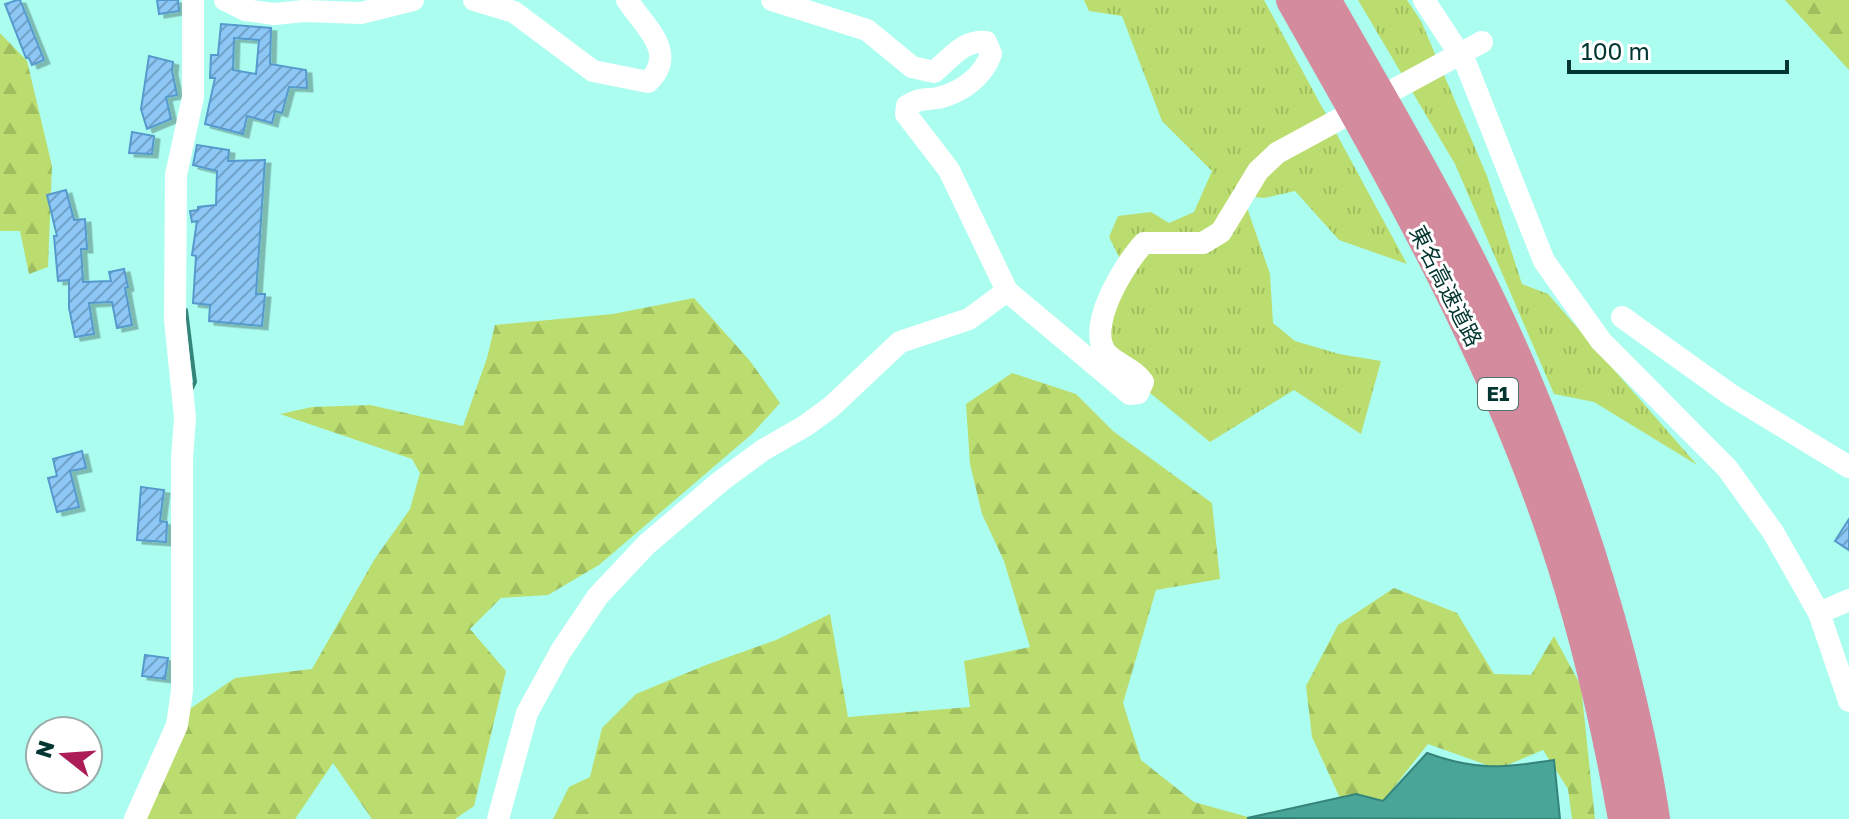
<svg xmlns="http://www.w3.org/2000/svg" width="1849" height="819" font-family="'Golos Text','Noto Sans JP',sans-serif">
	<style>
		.grass { fill: url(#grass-tufts) }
		.forest { fill: url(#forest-firs) }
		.water { fill: #4aa599; stroke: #35847a; stroke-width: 2 }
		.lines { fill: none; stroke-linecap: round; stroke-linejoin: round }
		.stream { stroke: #35847a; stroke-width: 4 }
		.building { fill: url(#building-hatch); stroke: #5699cc; stroke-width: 2; fill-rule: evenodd; filter: url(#shadow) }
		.minor { stroke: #fff; stroke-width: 22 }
		.highway { stroke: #d58b9e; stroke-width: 32 }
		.labels { text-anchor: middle; stroke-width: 6; stroke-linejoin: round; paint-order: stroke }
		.shield { fill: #fff; stroke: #4f726e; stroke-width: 2 }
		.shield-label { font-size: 20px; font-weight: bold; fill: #033630 }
		.street-label { font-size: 22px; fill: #033630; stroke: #fff }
	</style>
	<defs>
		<pattern id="grass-tufts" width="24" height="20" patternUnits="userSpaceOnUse" patternTransform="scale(2)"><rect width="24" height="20" fill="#bbdd6f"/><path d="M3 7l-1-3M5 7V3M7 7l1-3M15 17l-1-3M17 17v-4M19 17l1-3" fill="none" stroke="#9fbe60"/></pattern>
		<pattern id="forest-firs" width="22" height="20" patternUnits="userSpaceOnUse" patternTransform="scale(2)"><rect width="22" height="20" fill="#bbdd6f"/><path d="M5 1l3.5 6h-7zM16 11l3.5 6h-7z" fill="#9fbe60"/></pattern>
		<pattern id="building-hatch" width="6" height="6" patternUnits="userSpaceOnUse" patternTransform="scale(2)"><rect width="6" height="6" fill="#8dc7f6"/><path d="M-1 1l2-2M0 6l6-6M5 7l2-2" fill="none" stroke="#71a2c8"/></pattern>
		<filter id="shadow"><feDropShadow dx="5.5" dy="3.5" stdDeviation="0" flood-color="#0004"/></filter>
	</defs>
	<rect width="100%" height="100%" fill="#abfdf0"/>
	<path class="grass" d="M1084,0H1264L1407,264L1339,240L1295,191L1264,198L1243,196L1270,274L1273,323L1295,341L1339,354L1381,361L1361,434L1294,390L1210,442L1150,393L1109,339L1124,267L1109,237L1118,216L1151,212L1169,223L1194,212L1212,171L1162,121L1122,16L1089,11Z
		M1358,0H1407L1421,21L1487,176L1522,284L1548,294L1697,465L1594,402L1554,394L1455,164Z"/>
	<path class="forest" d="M1785,0H1849V70Z
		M0,33L27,61L52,166L48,267L29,274L20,231H0Z
		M694,298L750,361L780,403L752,434L599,565L548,595L501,598L470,629L506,671L474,806L455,819H372L333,763L295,819H138L181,715L235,678L312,669L374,560L410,509L420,473L412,459L280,414L312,407L370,405L463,426L487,358L495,325L613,314Z
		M1012,373L1076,394L1113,431L1212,503L1220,579L1156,590L1123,703L1141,760L1194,802L1255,819H553L569,787L590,777L602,728L636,694L706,665L776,640L830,614L848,717L970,707L964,661L1030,647L1004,561L982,514L970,464L966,404Z
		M1394,588L1457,613L1494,674L1531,675L1554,636L1581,686L1595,819H1572L1568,789L1543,750L1498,769L1428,744L1383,801L1356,794L1340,798L1312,737L1306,686L1338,625Z"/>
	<path class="water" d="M1427,753C1477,771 1503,768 1554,760L1560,819L1247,818L1356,794L1383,801Z"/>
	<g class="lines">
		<path class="stream" d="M186,310L195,382L192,388"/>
	</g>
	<path class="building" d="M17,0H20L44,60L32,65L29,58H26L5,4Z
		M157,0H178L179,11L159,14Z
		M221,24L271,28L270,64L306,70L307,88L289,87L282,113L275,111L272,123L247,116L243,134L205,124L215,78H210L211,55H218ZM234,38L259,40L256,74L233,70Z
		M149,56L173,62L172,71L177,95L166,97L171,119L147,129L141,109Z
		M132,132L154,136L152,154L129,153Z
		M197,145L229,150L228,161L265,160L256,294H265L262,326L209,321L210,305L193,303L196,256L192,255L197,221L192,222L190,211L198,210V207L216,205L217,171L193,165Z
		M66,190L74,220L85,219L87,249H81L83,282L111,281L109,272L124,269L128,287L125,288L132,325L117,328L112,302L89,303L94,334L75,337L69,308V280L58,281L54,236H57L47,195Z
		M82,451L86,468L70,471L79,507L57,512L48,478L57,476L53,459Z
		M141,487L164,490L160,521L167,522L166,542L137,540Z
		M1849,519V550L1835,541Z
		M145,655L168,658L165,679L142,676Z"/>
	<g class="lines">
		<path class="minor" d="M225,0L245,10L274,14L304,11L361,13L413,0
			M474,0L514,12L593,71L648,82C679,53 644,26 627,0
			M772,0L867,30L912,67L934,72C950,59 964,39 986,42L991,54C983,77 962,92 938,98C926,100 918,98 907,106L906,114L949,170L1007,291L1130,394L1138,393L1143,382C1134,369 1119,365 1108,355C1083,330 1125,263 1144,243H1203L1221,232L1258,171L1277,153L1482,42
			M1424,0L1466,64L1544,261L1601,341L1727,468L1773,532L1819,613L1849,701
			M1622,317L1731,395L1849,467
			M1819,613L1849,600
			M135,819L177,725L182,691V459L185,418L175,320L176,175L193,97V0
			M498,819L527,713L561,651L598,596L647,544L721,481L763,450L805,426L831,407L900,342L969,319L1007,291"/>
		<path class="highway" d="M1292,0C1390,173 1491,348 1554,537C1585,629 1607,724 1624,819
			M1325,0C1396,124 1470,248 1525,379C1563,469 1594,560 1619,654C1633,708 1646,763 1654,819"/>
	</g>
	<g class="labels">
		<rect class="shield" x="1478" y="378" width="40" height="32" rx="6"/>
		<g class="shield-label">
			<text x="1498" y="401">E1</text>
		</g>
		<g class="street-label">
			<text transform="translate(1446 286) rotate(63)" y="8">東名高速道路</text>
		</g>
	</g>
	<g transform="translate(64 755) rotate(287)"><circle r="38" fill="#ffffff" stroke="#9aafac" stroke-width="2"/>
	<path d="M0-6L14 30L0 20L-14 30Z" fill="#ac1c56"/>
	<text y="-12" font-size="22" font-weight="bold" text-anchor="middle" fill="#033630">N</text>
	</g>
	<path d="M1569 60v12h218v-12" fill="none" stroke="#033630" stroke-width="4"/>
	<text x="1581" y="60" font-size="24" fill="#033630" stroke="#ffffff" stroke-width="6" paint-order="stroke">100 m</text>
</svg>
